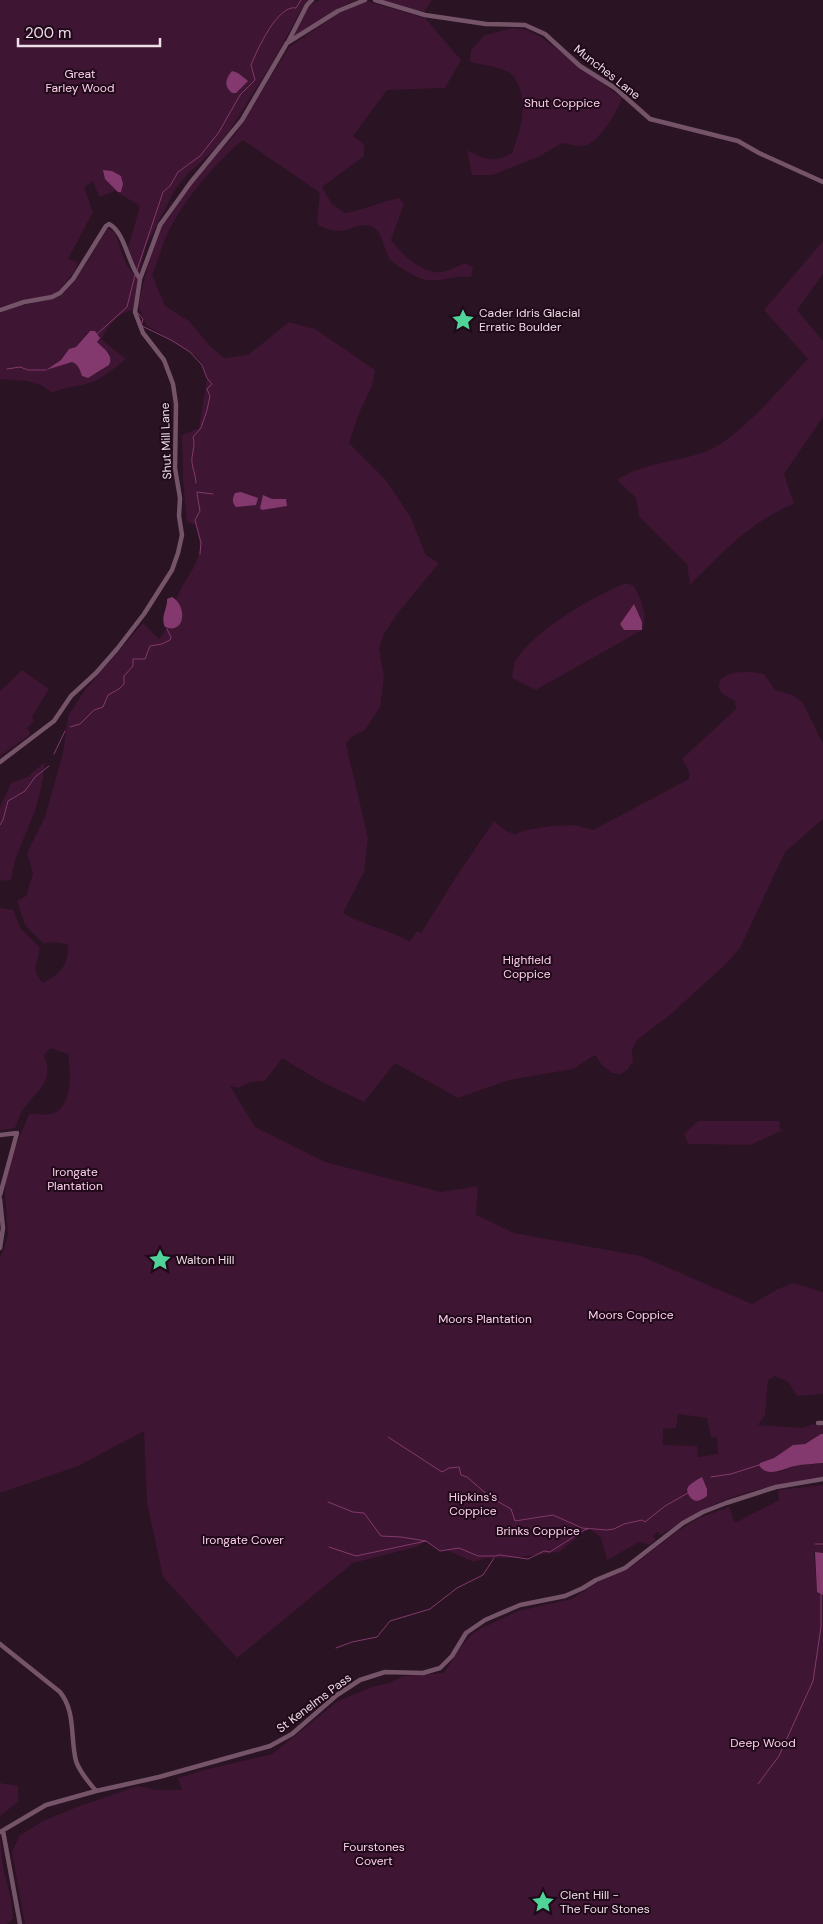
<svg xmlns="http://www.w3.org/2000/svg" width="823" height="1924" font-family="'DM Sans',sans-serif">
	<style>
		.green { fill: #3e1532; fill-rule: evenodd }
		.water { fill: #83396d }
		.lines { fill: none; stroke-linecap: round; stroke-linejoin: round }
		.stream { stroke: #83396d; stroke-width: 1 }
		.minor { stroke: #755469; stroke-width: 4.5 }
		.labels { text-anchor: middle; stroke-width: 4; stroke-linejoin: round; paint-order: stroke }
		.street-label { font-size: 12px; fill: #eddde7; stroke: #200a19 }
		.park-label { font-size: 12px; fill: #fcd0eb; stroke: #200a19 }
		.poi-label { font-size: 12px; fill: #eddde7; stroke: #200a19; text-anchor: start }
	</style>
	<rect width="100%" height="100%" fill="#2a1323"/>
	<path class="green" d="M0,0H310L305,3L271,65L232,127L215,149L189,173L176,188L146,246L139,273L128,248L140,206L115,191L99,197L93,181L84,187L93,212L68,259L78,262L74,272L58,292L51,296L26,299L0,307Z
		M320,0H356L336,10L292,38L308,6Z
		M382,0H432L424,12Z
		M367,1L425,18L461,60L445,88L387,90L353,136L364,144V156L322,187L332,204L345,213C364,210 380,202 399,198L404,204L391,240C401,254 423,275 442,272C450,270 458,266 465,263L473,267L471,277C456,274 440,283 425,280C417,278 394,265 389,258C383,248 383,230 370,226C351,221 347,240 318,225C315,213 321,205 319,192L243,140C216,162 181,203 167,235C161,248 158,262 152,275L165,306L189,321L210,346L224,358L248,355L289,322L315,329L375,370L372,386L360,411L349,443L385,479L410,516L426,555L439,563L397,614L384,634L379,649L384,676L380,707L365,730L351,737L346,744L368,838L364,872L343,913C364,925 388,930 410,941L417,931L421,933L458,874L494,821L506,831L515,834L526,830L551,826L575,825L593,830L689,779V772L682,759L736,709L735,701C731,698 724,696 721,692C719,691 719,686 719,684C721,669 753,671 764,674L775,690L793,695L803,703L823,744V819L785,852L740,948L726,964L671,1014L637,1040L632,1050L633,1061L628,1069L621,1074L612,1073L602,1065L595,1055L573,1069L509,1080L458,1098L395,1063L364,1102L320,1081L282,1058L265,1081L250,1082L238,1088L230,1086L255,1127L325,1162L441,1192L478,1186L476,1215L514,1233L641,1256L752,1304L776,1290L793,1283L823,1292V1394L797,1396L788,1382L775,1376L768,1380L765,1415L758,1425L803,1428L812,1424L823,1426V1434L805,1444L793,1445L774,1458L760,1463L779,1472L794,1466L823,1463V1477C782,1484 738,1491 701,1511C687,1518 674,1527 661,1535L657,1532L653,1536L656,1539L650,1545L639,1542L607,1560L601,1538L589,1528L559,1552L510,1558H486L474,1562L446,1550L440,1551L426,1541L416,1547L353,1563L237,1658L163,1577L147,1503L144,1431L78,1466L0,1493V1258L5,1246L8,1234L5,1196V1172L29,1114C36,1114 43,1115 50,1114C73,1110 71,1072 68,1054L50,1048L44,1056C55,1081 38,1089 25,1107C20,1113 18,1121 15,1128L0,1130V908L13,910L21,929L40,948L35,970L42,983C60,975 69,965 68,944L51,942L44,944L25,925L17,901L26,896L33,873L27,853L45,817L63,753L68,716L85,690L143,623L159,639C172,625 170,614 177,597C190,568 207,561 196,525L187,522L183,481L182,435L199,428L207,378L203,365L196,356L146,325L138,305L155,236L185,185L217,154L236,133L289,47L338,14ZM678,1414L707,1418L711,1437L717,1438L718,1454L698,1457L697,1446L663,1445V1429L676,1428Z
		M512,28L527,30L541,37L622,98C618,111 597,146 582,146C576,146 568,144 562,143L538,157L492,175H472L467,150C484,159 494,164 512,153C520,131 528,107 518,84C516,81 514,76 511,74C499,66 483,65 470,62L471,50L485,35Z
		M108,228L115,233L126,264L138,280L133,310C116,314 109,326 101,339L126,359C115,368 103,378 90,383C77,387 64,387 52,393L41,385L27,381L0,379V313L19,306L58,297L64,293L84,267ZM88,332H93L100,338L96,341L110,354L109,365L96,374L82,376C80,370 78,364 72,362L48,369L61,360L69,349L76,347Z
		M823,241V274L797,310L823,341V417L784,474L794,504C752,520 721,554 690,585L687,564L639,516L636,498L617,480C644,462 678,462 707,451C738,439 784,384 808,359L764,310Z
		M626,583L634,586C641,601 649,614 642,630L536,690L512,678C513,673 513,664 516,660C536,629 592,597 626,583Z
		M22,670L49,689L32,717L34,721L27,728L31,734L0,756V691Z
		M45,762C43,780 40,796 34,813C26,835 14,856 11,880L0,881V807L11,783L27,777Z
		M698,1121H779L781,1131L750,1145L688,1144L684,1134Z
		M823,1485V1553L815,1552L814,1554L817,1592L823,1595V1924H25L12,1852L19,1836L43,1821L77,1807L138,1786L157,1790H182L178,1778L204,1770L272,1754L338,1701L372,1687L389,1683L403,1676L444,1673L463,1644L473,1633L480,1629L518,1611L572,1599L598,1582L636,1563L679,1530L699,1518L729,1507L735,1523L779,1500L778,1490Z
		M0,1783L18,1786V1802L0,1816Z
		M0,1835L3,1867L11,1899L13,1919L7,1924H0Z"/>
	<path class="water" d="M232,71L238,73L248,81L236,93H232C223,86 226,78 232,71Z
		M103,170L112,171L121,176L123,184L121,192H118L105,179Z
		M90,331H95L100,338L97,342C104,349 114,355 109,365L88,378L82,376C80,370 78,364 72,362L46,370L61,360L69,349L76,347Z
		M241,492L258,498L256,505L236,507C232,502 232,499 235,493Z
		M263,495L272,499H286L287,506L262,510L260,508Z
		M172,597C188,606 185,635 165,627C160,617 168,608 167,599Z
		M634,604L642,622V630H624L620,624Z
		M821,1434H823V1463C814,1464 804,1464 795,1466C784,1468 767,1479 759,1465L760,1463L774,1458L793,1445L805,1444Z
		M702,1477L707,1489V1496C704,1498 700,1501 696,1501C691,1500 685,1492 688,1487C690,1484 698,1479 702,1477Z
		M815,1552L823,1553V1595L817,1592Z"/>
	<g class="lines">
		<path class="stream" d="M137,270L163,192L170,186L178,172L200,156L219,132L240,95L255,80L251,65C257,50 278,4 296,8L301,0
			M138,313L143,319L142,323
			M142,326L171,340L190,352L202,365L207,378L212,384L207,389L210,396L207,410L201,428L193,437C196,446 191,454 192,463C193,470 196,476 196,483
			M97,334L127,307L135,275
			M7,369L20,367L28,370H46
			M197,492L213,494
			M197,493L200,511L195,520L201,543L200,554
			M70,727L80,724L94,710L103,707L108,695L119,689L124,684V676L133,666V659H145L150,646L162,644L170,640L171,637L167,629
			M54,754L65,731
			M0,825L3,820L8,801L25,791L35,777L49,766
			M388,1437L442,1472L449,1468L459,1467L461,1475L467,1477L490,1497L511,1509L515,1521L553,1515L582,1528L607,1530L614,1529L624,1524L642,1520L645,1522L665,1506L688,1493
			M711,1477L731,1474L759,1465
			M328,1502L353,1512L364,1513L381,1536L401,1537L426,1541L440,1551L459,1548L478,1556H495L500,1555L528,1559L544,1551L550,1552L584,1530L588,1529
			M815,1544H823
			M329,1547L356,1556L426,1541
			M336,1648L352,1642L377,1637L390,1621L430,1609L457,1588L483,1575L494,1558
			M758,1784L779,1756L813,1681L821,1627V1594"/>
		<path class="minor" d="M375,0L425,15L486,24L525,25L545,34L580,66L615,88L650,119L738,141L759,153L823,182
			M288,42L307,5L312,0
			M0,310L24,302L52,297L60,293L73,279L106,226L109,224C125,232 128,264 140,279
			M0,762L54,721L71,696L96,673L117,649L144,614L172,570L178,553L182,535L179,516L180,498L175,468L176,404L173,384L164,360L143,333L135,312L140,279L160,225L191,182L242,120L287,43L338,11L365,0
			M0,1135L17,1133L0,1195
			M0,1199L3,1228L0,1248
			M818,1423H823
			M0,1644L60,1692C76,1712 70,1737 76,1761C80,1773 88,1781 96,1791
			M3,1831L20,1924
			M0,1832L46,1805L96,1791L159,1777L270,1746L292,1734L337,1695L360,1680L385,1672L423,1673L440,1668L452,1656L466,1633L485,1620L520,1605L565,1596L583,1588L596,1580L625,1568L683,1523L703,1512L726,1503L776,1487L823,1479"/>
	</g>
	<defs>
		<symbol id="sight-bare" viewBox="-9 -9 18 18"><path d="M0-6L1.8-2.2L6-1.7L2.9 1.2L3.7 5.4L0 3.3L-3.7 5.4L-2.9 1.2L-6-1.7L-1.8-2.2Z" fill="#50d398" stroke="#200a19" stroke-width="2.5" paint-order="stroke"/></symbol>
	</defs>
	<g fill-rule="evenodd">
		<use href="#sight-bare" x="447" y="304" width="32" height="32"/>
		<use href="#sight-bare" x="144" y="1244" width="32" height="32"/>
		<use href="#sight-bare" x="527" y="1886" width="32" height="32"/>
	</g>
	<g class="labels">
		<g class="street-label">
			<text transform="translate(607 72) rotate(38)" y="4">Munches Lane</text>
			<text transform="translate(166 441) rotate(-92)" y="4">Shut Mill Lane</text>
			<text transform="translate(314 1703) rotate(-37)" y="4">St Kenelms Pass</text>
		</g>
		<g class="park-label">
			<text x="80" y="78">Great<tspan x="80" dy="14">Farley Wood</tspan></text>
			<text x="562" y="107">Shut Coppice</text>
			<text x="527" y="964">Highfield<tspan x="527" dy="14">Coppice</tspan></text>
			<text x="75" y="1176">Irongate<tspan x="75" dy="14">Plantation</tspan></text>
			<text x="631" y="1319">Moors Coppice</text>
			<text x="485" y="1323">Moors Plantation</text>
			<text x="473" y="1501">Hipkins's<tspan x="473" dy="14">Coppice</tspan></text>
			<text x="538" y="1535">Brinks Coppice</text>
			<text x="243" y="1544">Irongate Cover</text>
			<text x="763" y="1747">Deep Wood</text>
			<text x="374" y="1851">Fourstones<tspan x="374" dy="14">Covert</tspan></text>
		</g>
		<g class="poi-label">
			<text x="479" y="317">Cader Idris Glacial<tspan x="479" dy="14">Erratic Boulder</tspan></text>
			<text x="176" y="1264">Walton Hill</text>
			<text x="560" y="1899">Clent Hill -<tspan x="560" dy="14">The Four Stones</tspan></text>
		</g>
	</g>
	<path d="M18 38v8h142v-8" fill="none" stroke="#eddde7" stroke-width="2.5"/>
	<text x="25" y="38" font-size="15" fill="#eddde7" stroke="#200a19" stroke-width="4" paint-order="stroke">200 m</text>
</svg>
